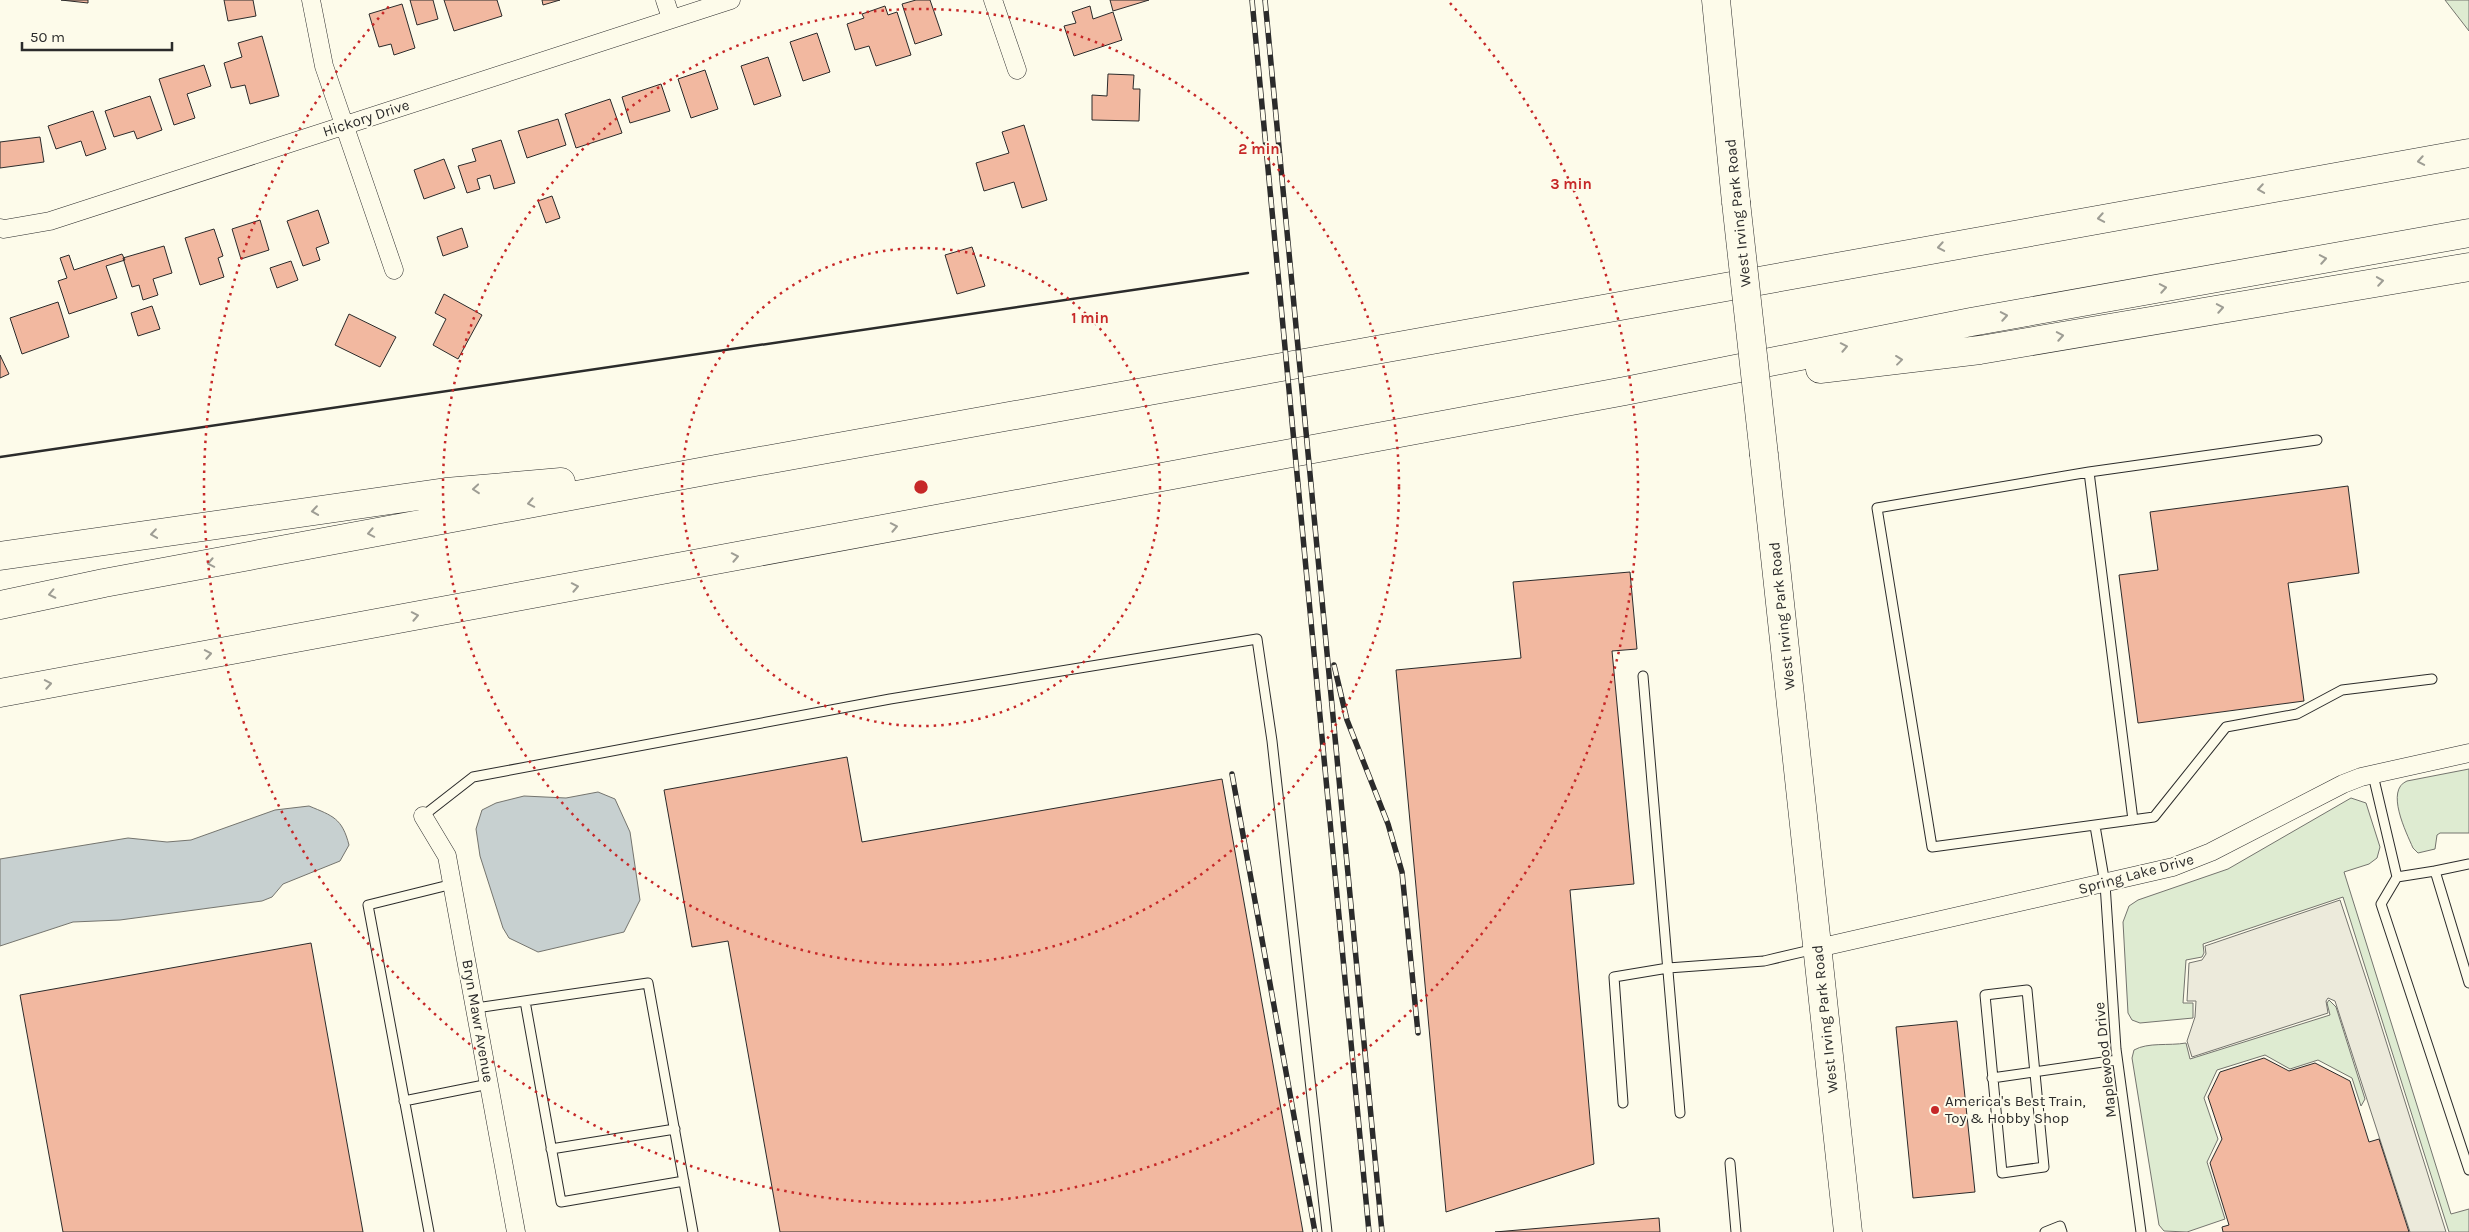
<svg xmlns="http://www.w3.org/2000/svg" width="2469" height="1232" font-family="Karla,sans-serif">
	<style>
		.green { fill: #deebd1; stroke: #74746e }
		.parking { fill: #eceadb; stroke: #74746e }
		.water { fill: #c7d0d0; stroke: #74746e }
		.building { fill: #f2b8a0; stroke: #2b2b2b }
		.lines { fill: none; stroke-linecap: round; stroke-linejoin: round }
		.service-casing { stroke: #2b2b2b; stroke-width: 11 }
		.minor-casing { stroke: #2b2b2b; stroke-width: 19 }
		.primary-casing { stroke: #2b2b2b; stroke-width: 29 }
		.motorway-casing { stroke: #2b2b2b; stroke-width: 29 }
		.service { stroke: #fdfbea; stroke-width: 9 }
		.minor { stroke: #fdfbea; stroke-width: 18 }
		.primary { stroke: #fdfbea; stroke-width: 28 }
		.motorway { stroke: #fdfbea; stroke-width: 28 }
		.rail-casing { stroke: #2b2b2b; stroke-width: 5.5 }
		.rail { stroke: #fdfbea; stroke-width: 4; stroke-dasharray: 11; stroke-linecap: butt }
		.primary-bridge-casing { stroke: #2b2b2b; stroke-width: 29; stroke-linecap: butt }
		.primary-bridge { stroke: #fdfbea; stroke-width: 28 }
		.wall { stroke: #2b2b2b; stroke-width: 2.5 }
		.oneway { stroke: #9e9d94 }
		.ring { fill: none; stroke: #c62828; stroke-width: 2.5; stroke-dasharray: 2.5 5 }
		.poi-dot { fill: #c62828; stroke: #fdfbea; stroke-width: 2 }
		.labels { text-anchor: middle; stroke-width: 4; stroke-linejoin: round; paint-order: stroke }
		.street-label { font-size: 15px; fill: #2b2b2b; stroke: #fdfbea }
		.poi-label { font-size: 15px; fill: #2b2b2b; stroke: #fdfbea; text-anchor: start }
		.centre { fill: #c62828; stroke: #fdfbea; stroke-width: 2.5 }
		.ring-label { font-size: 15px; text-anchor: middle; font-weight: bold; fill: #c62828; stroke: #fdfbea; stroke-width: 4; stroke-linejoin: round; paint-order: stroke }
	</style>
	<rect width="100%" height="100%" fill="#fdfbea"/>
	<path class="green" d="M2445,0H2469V31Z
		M2469,769V833H2440L2437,835L2435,849L2418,853L2413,848C2406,832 2385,790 2407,781Z
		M2351,798L2366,803L2380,847L2377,858L2369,864L2344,872L2451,1214L2469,1209V1232H2449L2343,897L2203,944L2204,953L2202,957L2186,960L2183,1003H2193V1018L2140,1023L2132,1020L2128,1013L2123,922L2129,906L2138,900L2228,869Z
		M2329,1000L2336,1007L2365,1099L2361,1106L2352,1078L2318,1060L2290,1069L2265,1055L2217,1070L2204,1098L2218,1139L2207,1162L2225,1219L2187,1232L2164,1231L2159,1225L2132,1058L2134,1050C2148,1042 2169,1046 2186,1043L2190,1059L2330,1015L2327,1003Z"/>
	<path class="parking" d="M2340,900L2373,1000L2446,1232H2410L2335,1001L2328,998L2326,1001L2328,1013L2192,1057L2187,1041L2195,1017L2196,1001H2187L2189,963L2202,960L2206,954L2205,946Z"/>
	<path class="water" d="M598,792L615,799L630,832L640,900L624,932L538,952L509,938L503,928L480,856L476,829L482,810L496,803L524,796L566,798Z
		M309,806C333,816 342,818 349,845L340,861L283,884L272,897L262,901L120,920L73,922L0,946V859L128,838L167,842L191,840L275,810Z"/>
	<path class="building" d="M61,0H88V3Z
		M224,0H253L256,16L228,21Z
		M410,0H433L438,19L417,25Z
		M444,0H497L502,16L454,31Z
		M542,0H560L543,5Z
		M916,0H930L942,35L915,44L902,4Z
		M1110,0H1149L1113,11Z
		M402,4L415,48L394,55L391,44L379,47L369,14Z
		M885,6L888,15L897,12L911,55L876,66L869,46L855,50L847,24L864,18L862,14Z
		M1090,6L1093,19L1113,12L1122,40L1074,56L1064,26L1076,23L1072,12Z
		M817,33L830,72L803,81L790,42Z
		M262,36L279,96L250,104L245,85L231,88L224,63L242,57L238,43Z
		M768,57L781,96L754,105L741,66Z
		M204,65L211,86L187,94L195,118L174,125L159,79Z
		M705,70L718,109L691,118L678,79Z
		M1108,74L1134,75L1133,89H1140L1139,121L1092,120V95L1107,96Z
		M661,84L670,111L630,123L622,97Z
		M150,96L162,130L137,139L134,131L114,137L105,111Z
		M610,99L622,133L576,148L565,114Z
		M93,111L106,149L86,156L81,141L56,149L48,126Z
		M558,119L566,145L527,158L518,131Z
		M1024,125L1047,200L1022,208L1014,182L984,191L976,163L1009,153L1002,132Z
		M40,137L44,162L0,168V142Z
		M501,140L515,183L494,189L490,175L477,179L480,189L467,193L458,166L476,161L472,149Z
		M444,159L455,188L424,199L414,170Z
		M552,196L560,218L546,223L538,201Z
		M318,210L329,243L316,248L320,260L303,266L287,221Z
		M260,220L269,250L241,259L232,229Z
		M462,228L468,247L443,256L437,237Z
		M214,229L223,256L218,258L224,277L200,285L185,238Z
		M164,246L172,273L153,279L158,295L143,300L139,285L132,287L123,258Z
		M972,247L985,286L957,294L945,255Z
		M122,254L125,260L106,266L117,298L69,314L58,281L67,278L60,258L69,255L74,270Z
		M291,261L298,280L277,288L270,268Z
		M444,294L482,315L458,359L433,345L446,319L435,313Z
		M58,302L69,337L22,354L10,318Z
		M152,306L160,329L138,336L131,313Z
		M349,314L396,337L380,367L335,345Z
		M0,355L9,374L0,378Z
		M2348,486L2359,573L2288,583L2304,701L2138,723L2119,575L2158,570L2150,512Z
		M1630,572L1637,649L1612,651L1634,884L1570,890L1594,1164L1446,1212L1396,670L1521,658L1513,582Z
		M847,757L862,842L1222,779L1303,1232H780L728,941L692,947L664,790Z
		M311,943L363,1232H63L20,995Z
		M1957,1021L1975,1192L1913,1198L1896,1027Z
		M2264,1058L2289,1071L2315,1063L2350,1081L2369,1142L2379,1139L2409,1232H2223L2222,1227L2229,1225L2210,1163L2222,1139L2208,1097L2220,1072Z
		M1659,1218L1660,1232H1495Z"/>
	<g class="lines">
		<defs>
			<path id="service" d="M2089,472L1877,508L1932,847L2154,817L2226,727L2297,714L2342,690L2432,679
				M1643,676L1680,1113
				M2373,775L2397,877L2381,904L2469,1170
				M423,816L473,777L890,699L1257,639L1272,741L1327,1232
				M2133,820L2089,472L2317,440
				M2095,826L2105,884L2116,1049L2141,1232
				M2435,871L2469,864
				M2397,877L2435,871L2469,983
				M2027,990L2044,1167L2002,1173L1985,995Z
				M525,1001L561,1202L684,1181
				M476,1008L648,983L693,1232
				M1992,1078L2117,1060
				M404,1101L489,1084
				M1623,1103L1614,977L1668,968L1764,961L1815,949
				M551,1149L675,1129
				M1730,1163L1736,1232
				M429,1232L368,905L453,884
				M2045,1232L2060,1226L2062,1232"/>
			<path id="minor" d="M311,0L324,66L394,270
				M665,0L671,18
				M993,0L1017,70
				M0,228L4,229L50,221L731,0
				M423,816L447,856L516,1232
				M1818,948L2173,867L2211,852L2343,784L2361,777L2469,753"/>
			<path id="primary" d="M1716,0L1736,202
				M1764,455L1848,1232"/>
			<path id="motorway" d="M1820,369L1980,350L2469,267
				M0,556L446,492L561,482
				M0,605L104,583L716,469L2469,153
				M0,693L1625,391L1971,322L2469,233"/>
		</defs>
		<use href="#service" class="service-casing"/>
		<use href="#minor" class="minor-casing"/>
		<use href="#primary" class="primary-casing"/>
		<use href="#motorway" class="motorway-casing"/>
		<use href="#service" class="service"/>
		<use href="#minor" class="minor"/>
		<use href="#primary" class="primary"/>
		<use href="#motorway" class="motorway"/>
		<defs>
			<path id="rail" d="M1252,0L1369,1232
				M1265,0L1382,1232
				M1334,665L1347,720L1388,824L1402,872L1418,1033
				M1232,774L1315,1232"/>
		</defs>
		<use href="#rail" class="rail-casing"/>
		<use href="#rail" class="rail"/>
		<defs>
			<path id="primary-bridge" d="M1736,202L1764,455"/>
		</defs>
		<use href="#primary-bridge" class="primary-bridge-casing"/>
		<use href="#primary-bridge" class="primary-bridge"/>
		<path class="wall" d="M0,457L1248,273"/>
	</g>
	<defs><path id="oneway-chevron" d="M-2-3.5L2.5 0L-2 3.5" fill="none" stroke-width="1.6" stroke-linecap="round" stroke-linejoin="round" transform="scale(1.25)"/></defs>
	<g class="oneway">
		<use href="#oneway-chevron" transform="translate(2421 161) rotate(170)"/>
		<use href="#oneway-chevron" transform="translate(2261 189) rotate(171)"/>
		<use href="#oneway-chevron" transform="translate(2101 218) rotate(170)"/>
		<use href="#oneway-chevron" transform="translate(1941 247) rotate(170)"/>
		<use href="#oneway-chevron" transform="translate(2323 259) rotate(-10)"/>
		<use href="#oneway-chevron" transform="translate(2380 281) rotate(-9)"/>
		<use href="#oneway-chevron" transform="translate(2163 288) rotate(-10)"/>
		<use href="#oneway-chevron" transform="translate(2220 308) rotate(-10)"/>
		<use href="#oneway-chevron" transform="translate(2004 316) rotate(-10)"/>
		<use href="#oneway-chevron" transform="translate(2060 336) rotate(-10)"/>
		<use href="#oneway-chevron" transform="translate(1844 347) rotate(-11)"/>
		<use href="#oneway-chevron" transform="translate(1899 360) rotate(-7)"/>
		<use href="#oneway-chevron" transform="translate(476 489) rotate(175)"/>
		<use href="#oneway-chevron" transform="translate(531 503) rotate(169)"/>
		<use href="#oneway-chevron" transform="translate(315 511) rotate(172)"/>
		<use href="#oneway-chevron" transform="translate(894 527) rotate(-11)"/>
		<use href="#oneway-chevron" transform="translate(371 533) rotate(169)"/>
		<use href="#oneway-chevron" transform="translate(154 534) rotate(172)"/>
		<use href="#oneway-chevron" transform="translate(735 557) rotate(-11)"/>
		<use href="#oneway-chevron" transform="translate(211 563) rotate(169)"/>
		<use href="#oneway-chevron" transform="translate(575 587) rotate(-11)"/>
		<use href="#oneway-chevron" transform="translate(52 594) rotate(168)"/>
		<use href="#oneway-chevron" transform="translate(415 616) rotate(-11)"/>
		<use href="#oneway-chevron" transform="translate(208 654) rotate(-10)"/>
		<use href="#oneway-chevron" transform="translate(48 684) rotate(-10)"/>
	</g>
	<g class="ring">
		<circle cx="921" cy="487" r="239"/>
		<circle cx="921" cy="487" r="478"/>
		<path d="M1450 3A717 717 0 1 1 392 3"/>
	</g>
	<circle class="poi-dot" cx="1935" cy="1110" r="5"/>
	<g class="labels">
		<g class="street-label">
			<text transform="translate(366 118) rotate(-18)" y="5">Hickory Drive</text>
			<text transform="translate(1738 213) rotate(-96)" y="5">West Irving Park Road</text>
			<text transform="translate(1782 616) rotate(-96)" y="5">West Irving Park Road</text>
			<text transform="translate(2136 874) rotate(-15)" y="5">Spring Lake Drive</text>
			<text transform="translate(1825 1019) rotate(-96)" y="5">West Irving Park Road</text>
			<text transform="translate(478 1021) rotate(80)" y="5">Bryn Mawr Avenue</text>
			<text transform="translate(2105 1060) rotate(-96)" y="5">Maplewood Drive</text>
		</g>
		<g class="poi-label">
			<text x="1945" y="1106">America's Best Train,<tspan x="1945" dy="17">Toy &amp; Hobby Shop</tspan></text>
		</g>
	</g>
	<circle cx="921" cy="487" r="8" class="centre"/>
	<g class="ring-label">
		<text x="1259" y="154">2 min</text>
		<text x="1571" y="189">3 min</text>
		<text x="1090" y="323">1 min</text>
	</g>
	<path d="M22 42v8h150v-8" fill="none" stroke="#2b2b2b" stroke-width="2.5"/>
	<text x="30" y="42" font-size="15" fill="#2b2b2b" stroke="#fdfbea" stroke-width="4" paint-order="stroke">50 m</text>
</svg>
